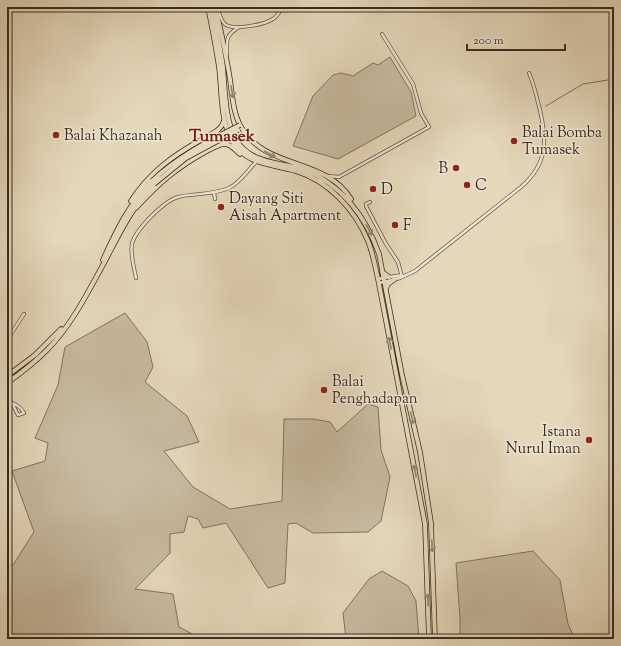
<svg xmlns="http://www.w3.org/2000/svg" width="621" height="646" font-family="'Sorts Mill Goudy',serif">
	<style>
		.green { fill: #c7baa0; stroke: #807360 }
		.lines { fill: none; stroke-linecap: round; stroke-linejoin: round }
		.stream { stroke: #7c705e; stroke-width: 1 }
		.street-casing { stroke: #635747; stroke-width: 4 }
		.primary-casing { stroke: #382c21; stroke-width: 5.5 }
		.street { stroke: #ede5d2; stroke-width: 2.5 }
		.primary { stroke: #e4d7ba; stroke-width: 4 }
		.primary-bridge-casing { stroke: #382c21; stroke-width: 5.5; stroke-linecap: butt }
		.primary-bridge { stroke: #e4d7ba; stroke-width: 4 }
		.oneway { stroke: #8e826e }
		.poi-dot { fill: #8f2418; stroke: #ede5d2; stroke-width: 1.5 }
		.labels { text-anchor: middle; stroke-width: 3; stroke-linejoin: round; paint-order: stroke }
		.poi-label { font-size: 15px; fill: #382c21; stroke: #ede5d2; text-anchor: start }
		.quarter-label { font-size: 17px; font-weight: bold; fill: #7a1f14; stroke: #ede5d2 }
	</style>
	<rect width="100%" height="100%" fill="#e4d7ba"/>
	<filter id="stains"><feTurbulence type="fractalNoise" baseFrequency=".005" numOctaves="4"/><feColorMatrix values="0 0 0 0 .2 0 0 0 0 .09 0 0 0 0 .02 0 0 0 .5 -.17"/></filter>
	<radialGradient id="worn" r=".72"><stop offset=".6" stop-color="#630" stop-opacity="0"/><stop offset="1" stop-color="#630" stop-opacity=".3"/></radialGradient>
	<path class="green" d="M390,57L411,92L416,116L338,159L293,146L313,96L333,75L341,73L353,76L373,63L378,65Z
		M125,313L147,342L153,367L145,382L187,416L199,442L164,451L193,487L230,509L282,501L284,419H313L330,422L337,432L368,404L378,407L381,450L390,477L381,521L368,532L313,533L296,523L288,524L285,583L268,588L226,523L203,528L198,519L188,516L184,532L170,534V553L135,589L173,594L179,627L202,639H7V636L9,633L7,626V566L13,565L34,532L12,471L45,461L48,443L35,438L58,385L65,347Z
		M533,551L560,580L568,624L575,639H460V619L456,563Z
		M382,571L408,586L416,601L419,639H346L343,613L369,579Z"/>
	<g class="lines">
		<path class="stream" d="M546,106L583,84L614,79"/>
		<defs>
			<path id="street" d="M217,8C220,14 221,22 226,25C235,30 264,25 273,19C277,16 280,12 282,7
				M227,55C227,39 225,36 239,27
				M328,176L339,177L429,127L421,113L413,84L382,34
				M214,193L215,199
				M370,202L366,204V206L386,244L398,262L402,277
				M136,278C134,267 130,255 132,244C135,230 164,201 178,197C195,193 213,195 229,188C240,183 248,170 256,162
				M378,279L402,275
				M379,283L400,278L415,271L521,187C549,163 547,138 539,106C536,95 534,84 529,73
				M7,340L24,314
				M7,403C14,402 21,407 24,413L18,415L12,403"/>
			<path id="primary" d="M208,7C212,27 216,47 219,67C222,91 220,120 232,141C246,165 272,164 296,171C329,181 355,210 368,241C373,253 375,266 378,279L425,524L429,639
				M212,7C216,27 220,47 223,67C225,89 225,119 235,138C250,165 280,161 305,170C342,185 366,217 379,254L402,375L420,452L431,523L435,639
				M215,7C221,29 225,51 229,73C232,90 232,111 241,127C266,170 325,157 351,199
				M131,201C149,173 172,156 201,140C209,135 222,131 224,120
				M136,208C158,184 176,168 205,152C211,149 219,144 225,144C231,144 236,151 240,154
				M103,260C116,231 129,204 152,181
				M382,272L389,277
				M386,288L388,284L395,279
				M7,376L35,355L61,329
				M7,383C21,373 35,362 47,350C68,329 84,300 98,274C116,242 128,211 154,184"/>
		</defs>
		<use href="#street" class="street-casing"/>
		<use href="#primary" class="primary-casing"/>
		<use href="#street" class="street"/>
		<use href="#primary" class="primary"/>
		<defs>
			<path id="primary-bridge" d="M152,181C178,156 209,141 240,125
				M154,184L186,158L238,130"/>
		</defs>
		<use href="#primary-bridge" class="primary-bridge-casing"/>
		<use href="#primary-bridge" class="primary-bridge"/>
	</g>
	<defs><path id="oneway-shaft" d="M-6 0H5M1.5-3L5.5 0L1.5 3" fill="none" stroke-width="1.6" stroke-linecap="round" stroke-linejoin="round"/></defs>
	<g class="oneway">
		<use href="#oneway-shaft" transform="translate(232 92) rotate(82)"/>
		<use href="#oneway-shaft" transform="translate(270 154) rotate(28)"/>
		<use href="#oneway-shaft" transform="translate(369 230) rotate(62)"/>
		<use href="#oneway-shaft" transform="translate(390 343) rotate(-101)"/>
		<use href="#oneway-shaft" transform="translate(412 418) rotate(78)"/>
		<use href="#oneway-shaft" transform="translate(415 471) rotate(-101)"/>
		<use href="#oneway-shaft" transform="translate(432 546) rotate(88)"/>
		<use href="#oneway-shaft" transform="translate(428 600) rotate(-92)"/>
	</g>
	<g class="poi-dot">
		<circle cx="56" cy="135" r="4"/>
		<circle cx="514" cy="141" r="4"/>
		<circle cx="456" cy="168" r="4"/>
		<circle cx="467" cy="185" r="4"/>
		<circle cx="373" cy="189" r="4"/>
		<circle cx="221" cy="207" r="4"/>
		<circle cx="395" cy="225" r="4"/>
		<circle cx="324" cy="390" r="4"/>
		<circle cx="589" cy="440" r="4"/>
	</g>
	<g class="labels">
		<g class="poi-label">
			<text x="522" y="137">Balai Bomba<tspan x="522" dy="17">Tumasek</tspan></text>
			<text x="64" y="140">Balai Khazanah</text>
			<text x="448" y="173" text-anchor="end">B</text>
			<text x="475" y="190">C</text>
			<text x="381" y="194">D</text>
			<text x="229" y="203">Dayang Siti<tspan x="229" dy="17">Aisah Apartment</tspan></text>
			<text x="403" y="230">F</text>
			<text x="332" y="386">Balai<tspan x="332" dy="17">Penghadapan</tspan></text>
			<text x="581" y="436" text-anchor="end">Istana<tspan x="581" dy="17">Nurul Iman</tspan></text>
		</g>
		<g class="quarter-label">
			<text x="222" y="141">Tumasek</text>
		</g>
	</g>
	<rect width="621" height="646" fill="none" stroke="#e4d7ba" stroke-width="24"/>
	<rect x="8" y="8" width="605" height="630" fill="none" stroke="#382c21" stroke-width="2"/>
	<rect x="12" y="12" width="597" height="622" fill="none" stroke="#382c21"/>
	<path d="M467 44v6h98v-6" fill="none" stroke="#382c21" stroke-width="2"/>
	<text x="473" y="44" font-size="12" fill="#382c21" stroke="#ede5d2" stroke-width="3" paint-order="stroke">200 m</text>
	<rect width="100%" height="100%" filter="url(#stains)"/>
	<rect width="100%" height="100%" fill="url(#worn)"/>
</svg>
